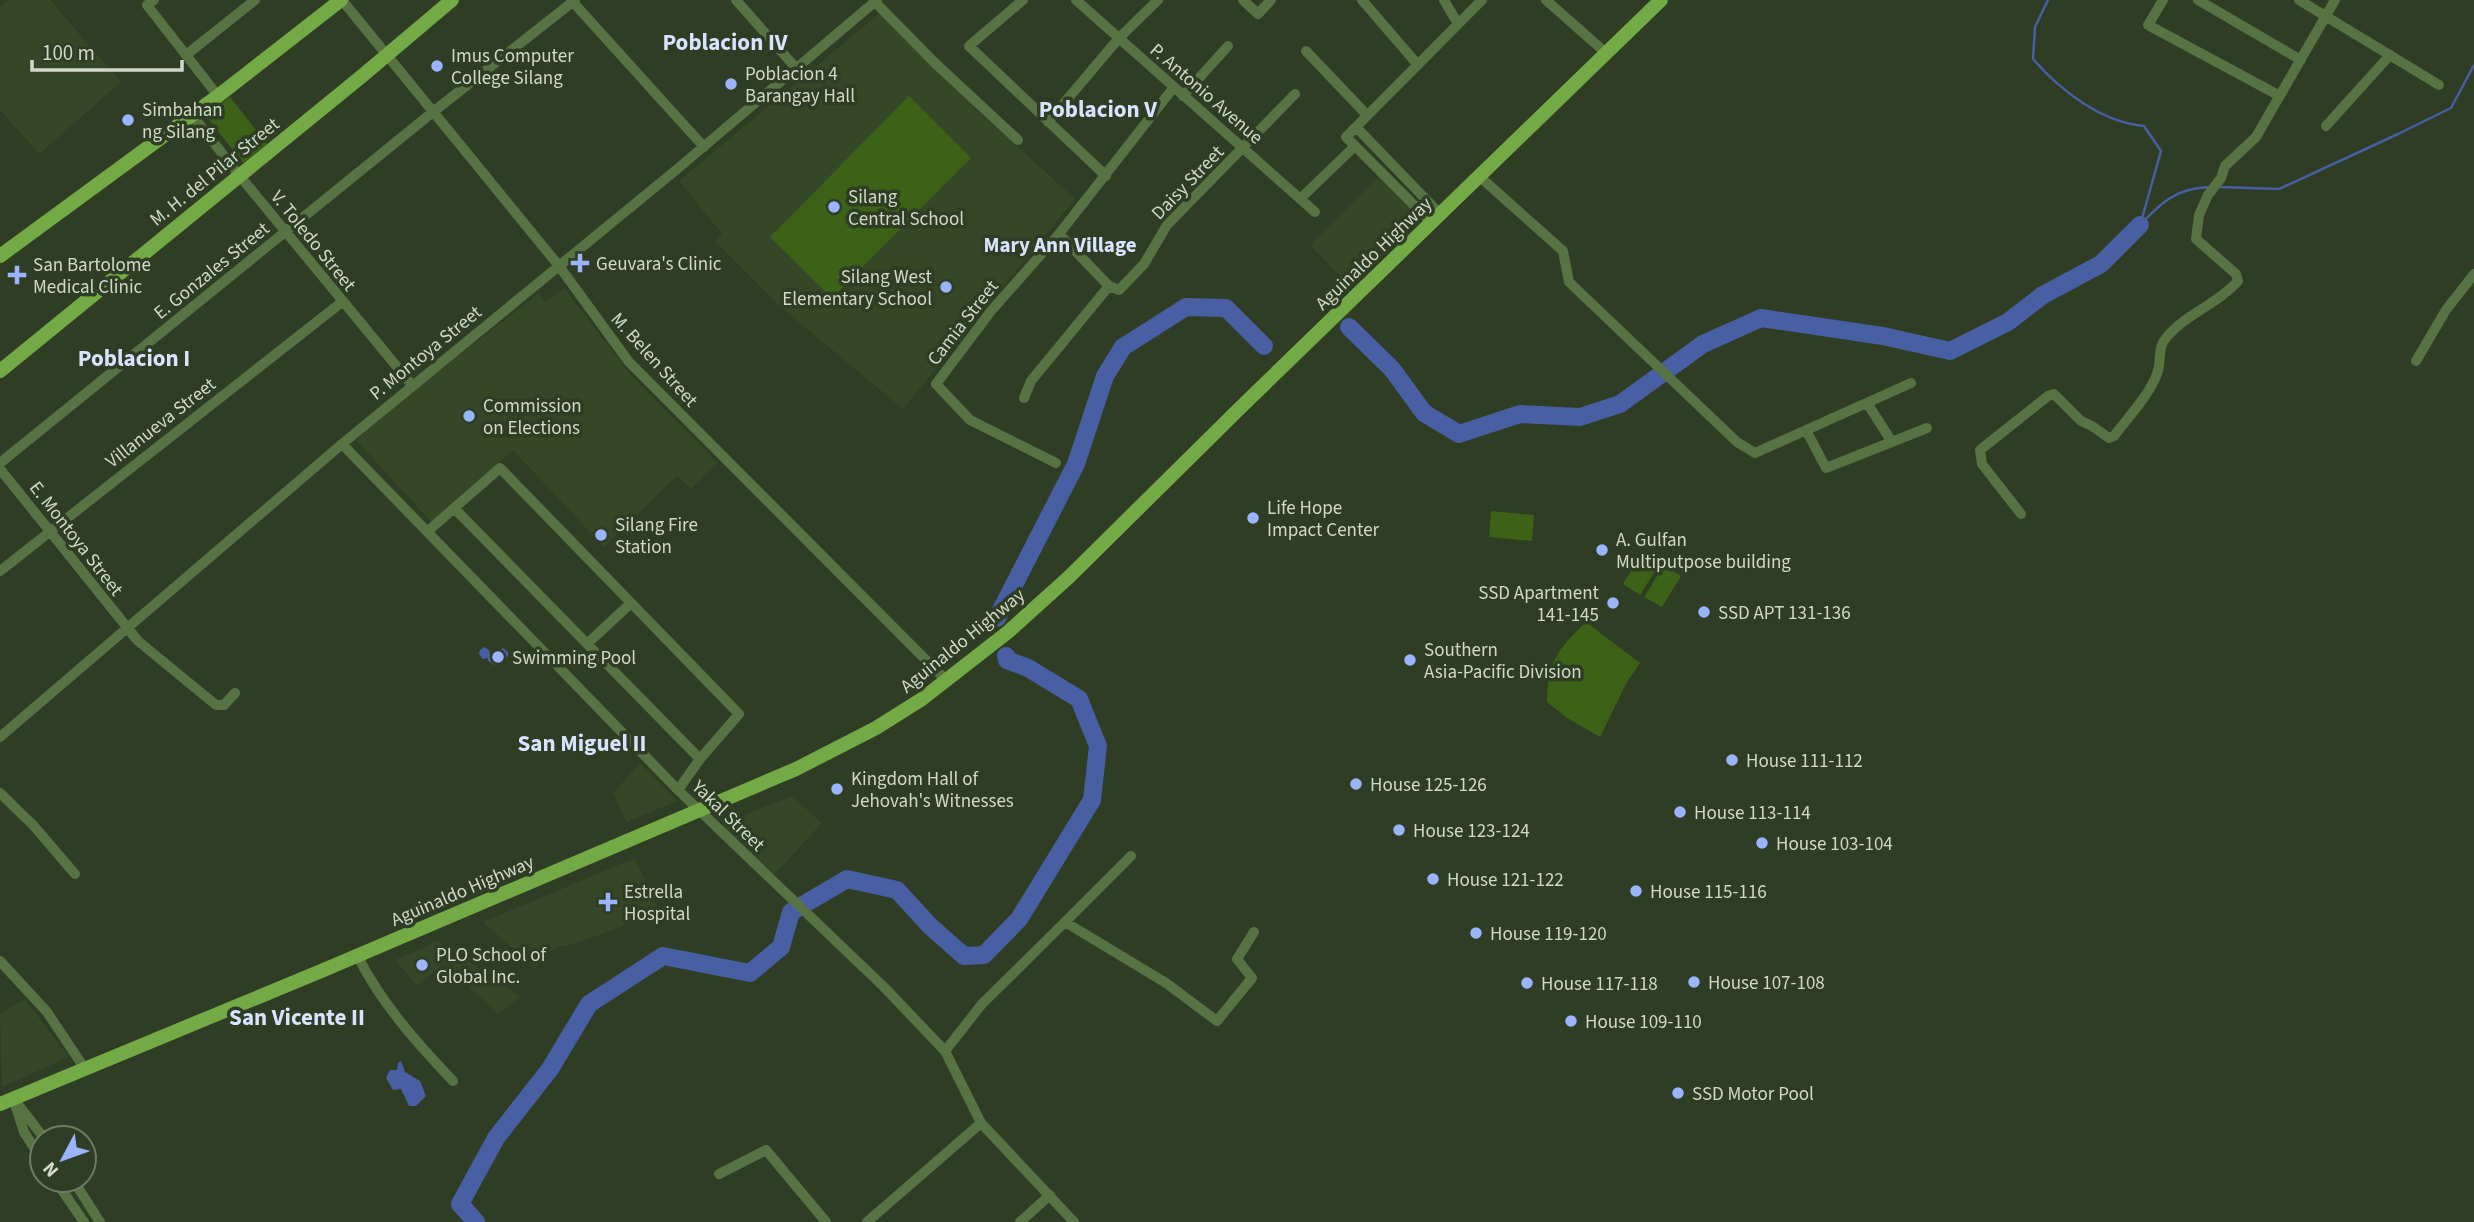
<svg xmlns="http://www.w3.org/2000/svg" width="2474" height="1222" font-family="'Source Sans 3',sans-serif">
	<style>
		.built { fill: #354727 }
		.green { fill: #3b6217 }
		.water { fill: #485fa3 }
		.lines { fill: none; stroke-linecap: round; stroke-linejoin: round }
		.stream { stroke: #485fa3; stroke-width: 2.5 }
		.river { stroke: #485fa3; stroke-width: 18 }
		.minor { stroke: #577243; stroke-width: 10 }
		.major { stroke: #73aa45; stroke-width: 14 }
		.poi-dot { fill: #9ab5fd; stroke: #2e3d23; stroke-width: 2.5 }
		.labels { text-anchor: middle; stroke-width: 7; stroke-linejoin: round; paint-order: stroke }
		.poi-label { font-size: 19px; fill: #d0d9c9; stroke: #2e3d23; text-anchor: start }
		.street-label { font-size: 19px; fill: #d0d9c9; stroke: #2e3d23 }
		.neighbourhood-label { font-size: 21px; font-weight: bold; fill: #d8e3ff; stroke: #2e3d23 }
		.quarter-label { font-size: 23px; font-weight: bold; fill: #d8e3ff; stroke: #2e3d23 }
	</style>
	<rect width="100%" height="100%" fill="#2e3d23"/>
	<path class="built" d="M9,0H50L121,82L39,154L0,110V8Z
		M881,12L1002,132L1075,199L903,409L777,304L715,241L722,234L679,181Z
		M1379,176L1418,214L1346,282L1310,245Z
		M564,288L630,374L718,463L691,489L677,476L604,547L513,450L433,524L356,440L422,384L538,294L546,302Z
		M640,763L678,801L626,822L613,793Z
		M792,796L822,823L773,876L720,825Z
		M635,858L660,912L580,942L555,948L534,968L483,922Z
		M438,941L521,997L498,1014L444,964L417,986L395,960Z
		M25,999L69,1057L2,1087L0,1013Z"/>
	<path class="green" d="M909,96L971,158L832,298L770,237Z
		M230,97L267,144L243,163L206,116Z
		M1491,511L1534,515L1532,541L1489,537Z
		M1642,553L1660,563L1640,595L1623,584Z
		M1664,565L1681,576L1662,607L1644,597Z
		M1586,622L1640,663L1627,682L1600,737L1567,718L1547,702C1548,661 1557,650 1586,622Z"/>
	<path class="water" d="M484,647L489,650L490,655L503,648L508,652V656L495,665L488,661V658L483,659L479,654L480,650Z
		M401,1061L405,1072L420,1081L426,1096L416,1106H409L401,1089L393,1090L386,1078L390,1070H397L398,1063Z"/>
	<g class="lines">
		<path class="stream" d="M2048,0L2035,27L2033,59C2061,91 2101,122 2144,126L2161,151L2141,222
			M2220,187L2279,189L2398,134L2451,108L2474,65
			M2140,225C2162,202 2176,188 2210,187"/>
		<path class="river" d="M1349,327L1392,369L1424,413L1459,434L1520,414L1580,417L1620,404L1703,344L1761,318L1883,336L1950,351L2008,322L2043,295L2101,264L2140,225
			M997,618L1076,464L1105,376L1123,347L1186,307L1226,308L1264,346
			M476,1222L460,1204L496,1138L550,1069L589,1004L663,956L750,973L781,947L791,912L847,879L897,890L930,926L964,956L984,955L1019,919L1092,800L1098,746L1079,699L1028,668L1007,660L1006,656"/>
		<path class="minor" d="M154,0L147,5L218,96
			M342,0L559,266L629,362L947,681
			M571,0L704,147
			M736,0L796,68
			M1023,0L969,46L1106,176
			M1076,0L1315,212
			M1243,0L1258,14L1271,0
			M1362,0L1418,65
			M1444,0L1458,24
			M1546,0L1606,53
			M2163,0L2148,25L2280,96
			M2198,0L2301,60
			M2299,0L2439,85
			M875,2L935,63L1018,140
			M1306,51L1367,115
			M186,55L255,0
			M1183,96L1228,46
			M192,115L239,175L412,385
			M1048,122L1119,38L1158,0
			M2326,126L2390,55
			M1356,127L1440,214
			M1479,176L1563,251L1569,282L1737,442L1755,453L1911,383
			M1301,198L1355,146
			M1431,222L1346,137L1482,0
			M1059,234L1109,286L1119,290L1144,264L1167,225L1295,94
			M2416,361L2446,310L2474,274
			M1024,398L1031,381L1109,286
			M1867,403L1892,442
			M1806,430L1826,468L1927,428
			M342,444L678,790L884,987L945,1051L981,1123L1074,1222
			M0,463L433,112L575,0
			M1056,463L970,420L936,384L991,311L1059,234L1174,87
			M0,469L138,641L216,705H224L235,693
			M454,508L700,759
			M2021,514L1982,464L1980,450L2048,396L2054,394L2081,421L2092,426L2109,438L2114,436C2129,416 2148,397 2157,374C2162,362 2157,348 2166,338C2185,314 2218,304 2238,281L2236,274L2196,239L2199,215L2208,195L2221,178L2225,166L2256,137L2335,0
			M428,531L500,468L739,714L700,759L678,790
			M0,571L342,302
			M587,644L631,603
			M0,737L342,444L676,170L877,0
			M0,793L33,825L75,874
			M1065,922L1131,856
			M357,955C381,1003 416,1042 453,1081
			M0,961L47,1012L85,1069
			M945,1051L982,1004L1065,922L1166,983L1217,1021L1252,978L1237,959L1254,932
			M13,1098L24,1132L42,1160
			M17,1103L44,1138
			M719,1174L766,1150L826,1222
			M55,1180L84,1222
			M73,1180L100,1222
			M867,1222L981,1123
			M1020,1222L1050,1195"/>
		<path class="major" d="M0,256L218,96L341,0
			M0,371L362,76L452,0
			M0,1104L326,969L796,769L876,728L922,699L1008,632L1069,577L1242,406L1661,0"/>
	</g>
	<g class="poi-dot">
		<circle cx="437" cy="66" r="7"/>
		<circle cx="731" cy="84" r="7"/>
		<circle cx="128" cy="120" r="7"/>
		<circle cx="834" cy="207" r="7"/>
		<path d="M576.5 252.5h7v7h7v7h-7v7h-7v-7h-7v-7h7z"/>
		<path d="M13.5 264.5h7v7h7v7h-7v7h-7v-7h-7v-7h7z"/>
		<circle cx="946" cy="287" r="7"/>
		<circle cx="469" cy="416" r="7"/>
		<circle cx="1253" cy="518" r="7"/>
		<circle cx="601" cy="535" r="7"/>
		<circle cx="1602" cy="550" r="7"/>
		<circle cx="1613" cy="603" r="7"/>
		<circle cx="1704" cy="612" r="7"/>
		<circle cx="498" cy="657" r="7"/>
		<circle cx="1410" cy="660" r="7"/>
		<circle cx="1732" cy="760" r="7"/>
		<circle cx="1356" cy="784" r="7"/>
		<circle cx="837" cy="789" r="7"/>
		<circle cx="1680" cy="812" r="7"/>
		<circle cx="1399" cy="830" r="7"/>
		<circle cx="1762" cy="843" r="7"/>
		<circle cx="1433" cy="879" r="7"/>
		<circle cx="1636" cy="891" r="7"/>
		<path d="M604.5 891.5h7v7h7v7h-7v7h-7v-7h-7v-7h7z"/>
		<circle cx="1476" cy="933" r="7"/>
		<circle cx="422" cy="965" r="7"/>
		<circle cx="1694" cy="982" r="7"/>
		<circle cx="1527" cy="983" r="7"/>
		<circle cx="1571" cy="1021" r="7"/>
		<circle cx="1678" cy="1093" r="7"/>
	</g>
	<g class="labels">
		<g class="poi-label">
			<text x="451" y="62">Imus Computer<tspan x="451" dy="22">College Silang</tspan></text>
			<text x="745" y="80">Poblacion 4<tspan x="745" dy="22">Barangay Hall</tspan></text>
			<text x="142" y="116">Simbahan<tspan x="142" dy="22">ng Silang</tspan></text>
			<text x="848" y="203">Silang<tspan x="848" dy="22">Central School</tspan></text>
			<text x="596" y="270">Geuvara's Clinic</text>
			<text x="33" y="271">San Bartolome<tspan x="33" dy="22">Medical Clinic</tspan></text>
			<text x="932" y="283" text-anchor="end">Silang West<tspan x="932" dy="22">Elementary School</tspan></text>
			<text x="483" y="412">Commission<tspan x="483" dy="22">on Elections</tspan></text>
			<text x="1267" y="514">Life Hope<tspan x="1267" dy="22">Impact Center</tspan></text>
			<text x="615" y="531">Silang Fire<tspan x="615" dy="22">Station</tspan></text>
			<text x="1616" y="546">A. Gulfan<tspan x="1616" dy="22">Multiputpose building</tspan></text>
			<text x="1599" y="599" text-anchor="end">SSD Apartment<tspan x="1599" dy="22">141-145</tspan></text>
			<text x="1718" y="619">SSD APT 131-136</text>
			<text x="1424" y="656">Southern<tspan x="1424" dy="22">Asia-Pacific Division</tspan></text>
			<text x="512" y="664">Swimming Pool</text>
			<text x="1746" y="767">House 111-112</text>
			<text x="851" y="785">Kingdom Hall of<tspan x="851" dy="22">Jehovah's Witnesses</tspan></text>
			<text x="1370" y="791">House 125-126</text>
			<text x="1694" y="819">House 113-114</text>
			<text x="1413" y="837">House 123-124</text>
			<text x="1776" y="850">House 103-104</text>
			<text x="1447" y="886">House 121-122</text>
			<text x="624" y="898">Estrella<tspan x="624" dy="22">Hospital</tspan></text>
			<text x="1650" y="898">House 115-116</text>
			<text x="1490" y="940">House 119-120</text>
			<text x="436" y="961">PLO School of<tspan x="436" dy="22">Global Inc.</tspan></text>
			<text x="1708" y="989">House 107-108</text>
			<text x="1541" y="990">House 117-118</text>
			<text x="1585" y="1028">House 109-110</text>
			<text x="1692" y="1100">SSD Motor Pool</text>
		</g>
		<g class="street-label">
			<text transform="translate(1207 93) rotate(41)" y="7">P. Antonio Avenue</text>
			<text transform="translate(214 171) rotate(-39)" y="7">M. H. del Pilar Street</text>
			<text transform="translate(1187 182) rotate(-46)" y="7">Daisy Street</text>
			<text transform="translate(314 240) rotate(51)" y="7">V. Toledo Street</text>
			<text transform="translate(1373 253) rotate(-44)" y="7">Aguinaldo Highway</text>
			<text transform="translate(211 270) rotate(-39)" y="7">E. Gonzales Street</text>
			<text transform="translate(962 322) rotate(-52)" y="7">Camia Street</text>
			<text transform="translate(425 352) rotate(-39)" y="7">P. Montoya Street</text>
			<text transform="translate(655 359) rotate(48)" y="7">M. Belen Street</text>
			<text transform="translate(160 422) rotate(-38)" y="7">Villanueva Street</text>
			<text transform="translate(77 538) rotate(52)" y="7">E. Montoya Street</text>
			<text transform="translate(962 640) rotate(-39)" y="7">Aguinaldo Highway</text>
			<text transform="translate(729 815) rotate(44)" y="7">Yakal Street</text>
			<text transform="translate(462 890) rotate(-23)" y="7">Aguinaldo Highway</text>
		</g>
		<g class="neighbourhood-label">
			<text x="1060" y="252">Mary Ann Village</text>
		</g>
		<g class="quarter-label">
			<text x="725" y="50">Poblacion IV</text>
			<text x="1098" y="117">Poblacion V</text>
			<text x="134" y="366">Poblacion I</text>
			<text x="582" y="751">San Miguel II</text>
			<text x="297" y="1025">San Vicente II</text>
		</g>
	</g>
	<g transform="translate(63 1159) rotate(229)"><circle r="33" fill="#2e3d23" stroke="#6f7b65" stroke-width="2"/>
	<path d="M0-5L12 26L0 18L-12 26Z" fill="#9ab5fd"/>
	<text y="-10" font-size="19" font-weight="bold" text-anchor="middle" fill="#d0d9c9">N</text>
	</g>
	<path d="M32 60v10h150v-10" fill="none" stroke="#d0d9c9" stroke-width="3.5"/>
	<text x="42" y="60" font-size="21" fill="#d0d9c9" stroke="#2e3d23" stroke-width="5" paint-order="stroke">100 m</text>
</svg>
